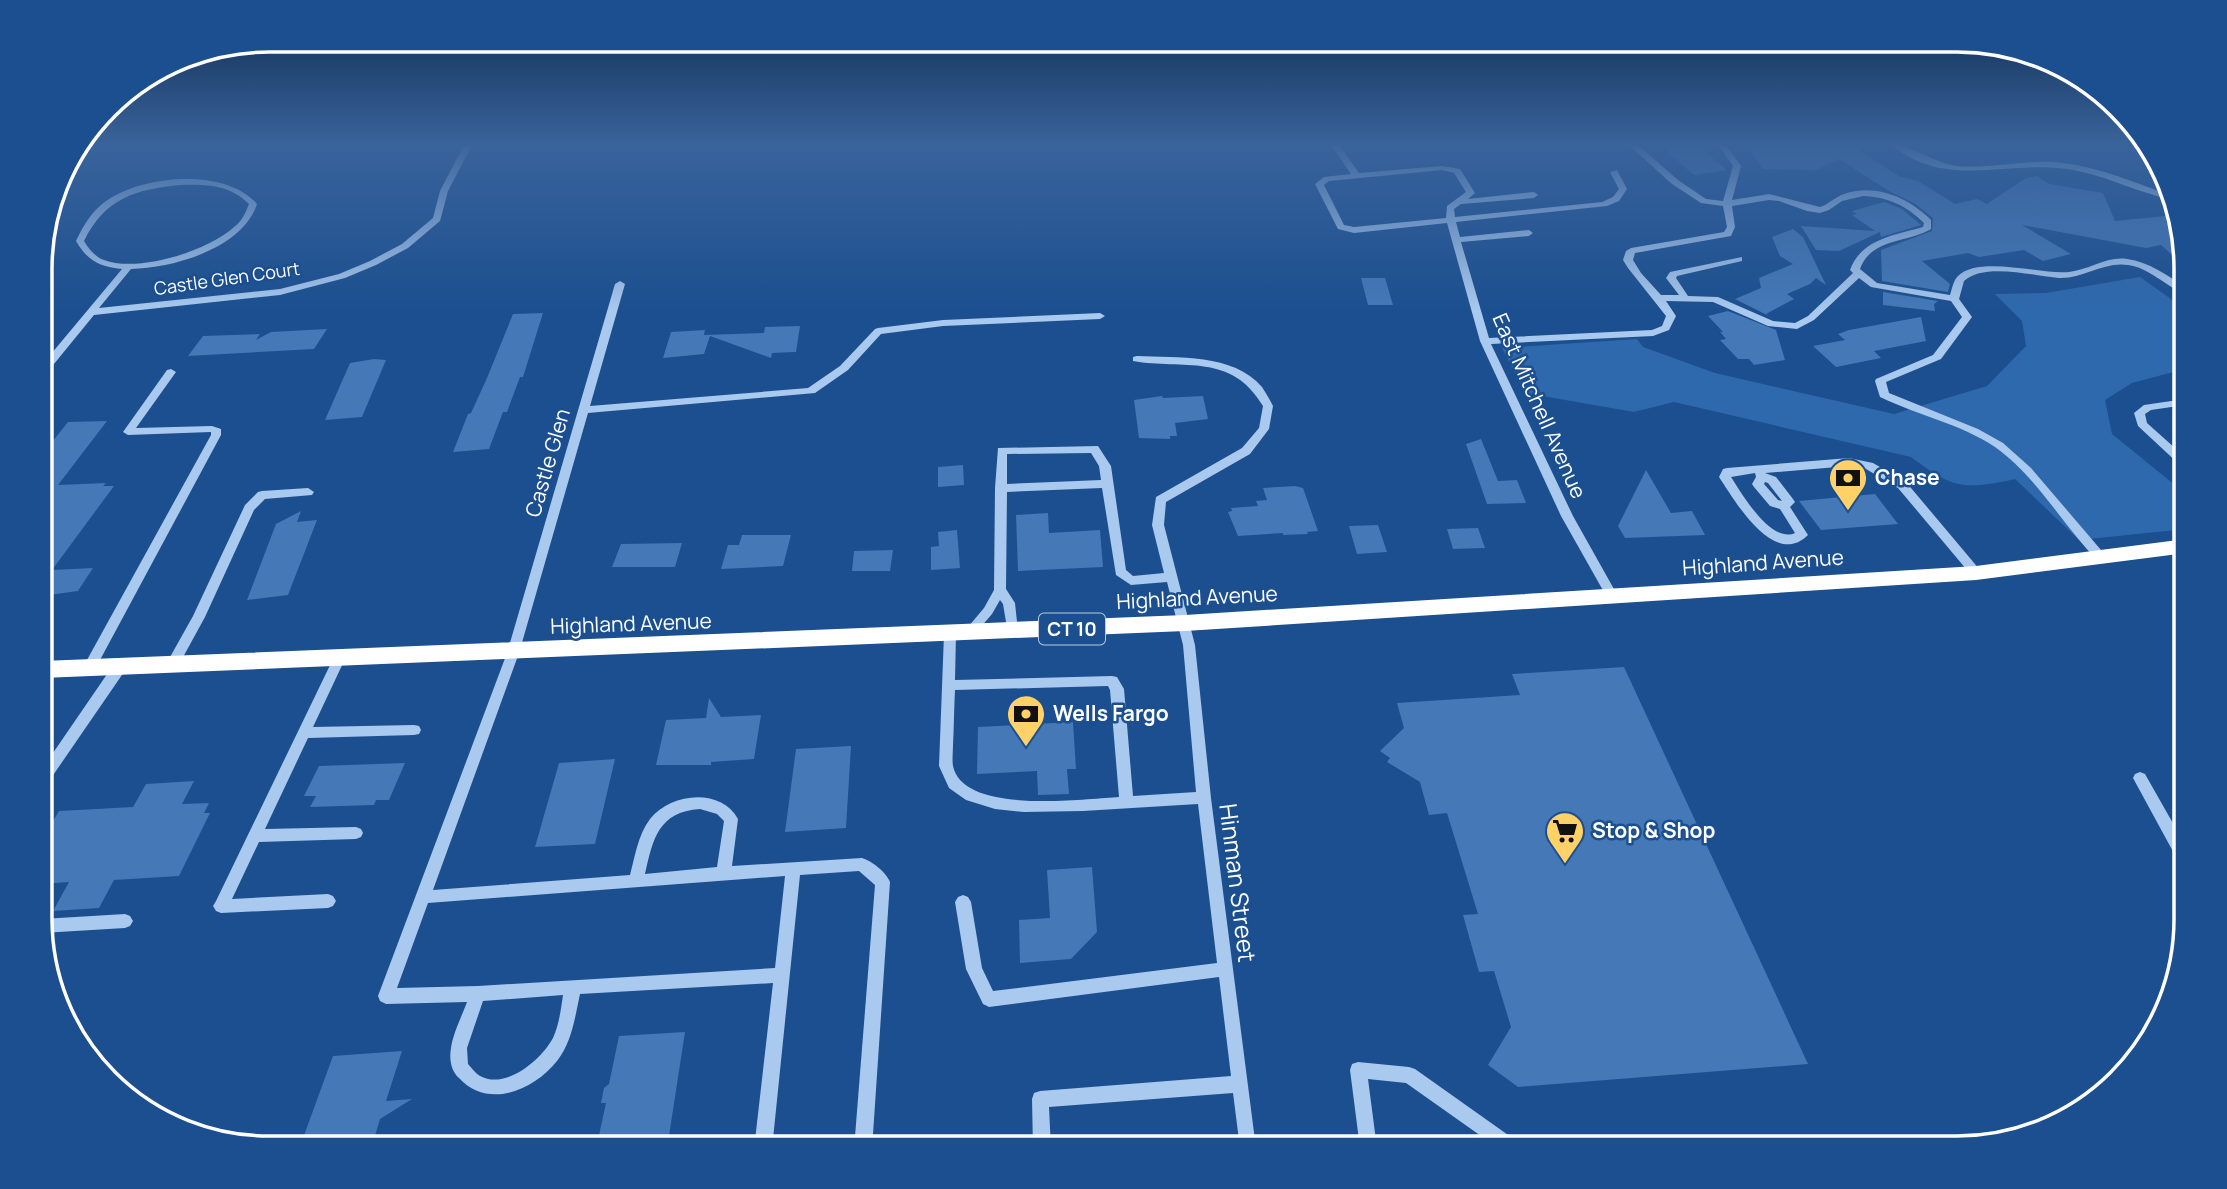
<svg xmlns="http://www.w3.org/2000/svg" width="2227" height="1189" font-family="Manrope,sans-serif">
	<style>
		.green { fill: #2e69ad }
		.building { fill: #4478b7 }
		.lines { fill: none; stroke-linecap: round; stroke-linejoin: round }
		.minor { fill: #a9c9ee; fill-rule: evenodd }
		.highway { fill: #fff; fill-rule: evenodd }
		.labels { text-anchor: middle; stroke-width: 5; stroke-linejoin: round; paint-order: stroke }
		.far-street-label { font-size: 18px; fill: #fff; stroke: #1b4f8f }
		.shield { fill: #1b4f8f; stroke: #bbcadd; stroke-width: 2 }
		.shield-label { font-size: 19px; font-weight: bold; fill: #fff }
		.street-label { font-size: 21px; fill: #fff; stroke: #1b4f8f }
		.poi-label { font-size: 21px; font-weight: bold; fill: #fff; stroke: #1b4f8f; text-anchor: start }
		.near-street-label { font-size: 24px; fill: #fff; stroke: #1b4f8f }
		.rim { fill: none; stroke: #fff; stroke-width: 3.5 }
	</style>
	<rect width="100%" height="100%" fill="#1b4f8f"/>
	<path class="green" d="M2140,277L2185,309V369L2132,383L2105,400L2112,434L2186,494V529L2079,540L2015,479C1964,490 1953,489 1911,457L1674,402L1634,412L1525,393L1502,348L1637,339L1643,347L1715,373L1894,414L1987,386L2026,346L2022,321L1995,294L2046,293Z"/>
	<path class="building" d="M1696,145L1710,156L1727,170L1694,175L1664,148Z
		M1755,145H1869L1858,150L1899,176L1918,181L1955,204L1977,199L1987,204L2026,178L2037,176L2049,184L2103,193L2115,221L2176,215L2185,240V266L2161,245L2146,248L2022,225L2071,254L2043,261L2024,250L1979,257L1968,253L1922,261L1950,284L1948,292L1882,281L1881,250L1932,231L1933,218L1914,203L1889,191L1839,159L1816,170L1763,169L1750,149H1758Z
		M1884,202L1902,209L1921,225L1881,237L1880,232L1839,251L1816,250L1801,226L1875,231L1852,215L1857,214L1852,211Z
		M1793,229L1803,237L1826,285L1816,278L1810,284L1787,294L1794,299L1766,314L1771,317L1735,299L1761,288L1759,278L1793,264L1780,256L1772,237Z
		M1361,278H1385L1393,305H1368Z
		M1883,292L1938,301L1934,304L1935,311L1883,305Z
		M1728,311L1776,330L1785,360L1754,365L1749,359H1738L1720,340L1726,339L1720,332H1723L1708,316Z
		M543,313L523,377H520L507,412H503L489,449L453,452L468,414L471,413L487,378L513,314Z
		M1921,317L1926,341L1874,351L1881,358L1836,367L1813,346L1845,340L1838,334L1849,330Z
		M800,326L796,352L772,353L771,358L710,336L704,354L663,358L671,332L705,330L704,335L764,333L765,327Z
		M327,329L314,349L188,356L203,336L260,334L256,340L271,332Z
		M374,359L386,360L362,417L325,420L350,363Z
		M1162,396L1163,398L1203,396L1208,419L1175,423L1177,436H1170V439L1139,438L1134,400Z
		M107,421L58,485L106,483L103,486H114L52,570L93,568L78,591L42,596L41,456L68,422Z
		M1481,439L1498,481L1517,480L1526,503L1487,504L1466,444Z
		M963,465L964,485L938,487V467Z
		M1646,470L1671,513L1692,511L1705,535L1625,538L1618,526Z
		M1295,486L1303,488L1318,531L1307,532L1308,534L1283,535V533L1238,536L1228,512L1232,511L1231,508L1258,506L1256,501L1267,500L1263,488Z
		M1875,494L1898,524L1821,530L1799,501Z
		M301,511L297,522L317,520L288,595L247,600L276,524Z
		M1048,513L1049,533L1100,530L1103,567L1018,571L1016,515Z
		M1378,525L1387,552L1357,554L1349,526Z
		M1478,528L1485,548L1453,549L1447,529Z
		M957,530L960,568L931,570V547L939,546L938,532Z
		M742,535H791L783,566L721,569L728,545H739Z
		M682,543L675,567H612L621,544Z
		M893,550L890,571H852L854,551Z
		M1624,667L1808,1064L1518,1087L1488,1065L1511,1027L1494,971L1479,972L1463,915L1478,914L1447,813L1429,815L1420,782L1387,762L1390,758L1380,751L1404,728L1397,703L1520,695L1512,674Z
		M709,698L721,717L761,715L754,759L711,762V765H656L666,720L706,718Z
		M1073,722L1076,769H1067L1069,794L1038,795L1037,771L977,774L978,727Z
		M851,746L846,828L785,832L796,749Z
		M615,759L595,844L535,847L559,763Z
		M405,763L389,800H376L374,805L310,807L316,796H304L319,766Z
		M194,781L182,804L209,803L204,813H210L179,876L114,880L99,908L53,911L69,882L42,884V822L53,821L59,811L133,807L146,784Z
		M1092,867L1097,932L1071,959L1020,963L1019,920L1050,918L1047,870Z
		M685,1032L667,1149H596L606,1103H601L604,1088L609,1084L619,1036Z
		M402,1051L386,1101L412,1099L380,1119L371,1149H299L333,1056Z"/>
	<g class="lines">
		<path class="minor" d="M464,145H472L448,191L440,221L408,248L376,265L345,278L280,295L94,315L45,375L41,376V366L122,269C99,267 87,260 76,241C84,224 93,209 109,199C146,175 226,168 257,204C243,248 174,268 131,269L99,308L280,289L339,274L370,261L402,244L433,218L440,191ZM181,185C207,184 230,185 249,204C245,214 242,221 234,227C208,251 138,273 104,260C95,257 89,249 84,241C105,198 136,189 181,185Z
			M1331,145H1339L1359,173L1442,166L1460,169L1475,193L1468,199L1534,192L1538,195L1534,198L1461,204L1454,209L1455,217L1602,202L1613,197L1619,189L1610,172L1617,170L1627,189L1619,201L1607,206L1456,222L1460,237L1529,230L1533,233L1529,236L1461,242L1489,338L1652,330L1662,326L1666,316L1628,268L1623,260L1626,251L1631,248L1724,232L1727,227L1723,206L1701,203L1672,184L1629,145H1638L1678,180L1706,199L1723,201L1733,166L1718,145H1726L1741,166L1732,200L1769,194L1820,207C1829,204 1835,197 1844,194C1876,183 1909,198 1931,220V229C1908,243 1871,238 1860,269L1877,283L1950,295C1952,289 1953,281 1958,276C1979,255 2042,275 2069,272C2089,270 2107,256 2127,259C2149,262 2167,275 2185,287V294C2165,286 2150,268 2128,265C2104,261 2083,279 2059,278C2034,276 1984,262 1964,281L1959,299L1972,317L1941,359L1886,382L1889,393L1978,429L2003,443L2031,468L2107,557L2101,561L2097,560C2062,524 2036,476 1995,447C1961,424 1917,415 1880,397L1875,381L1876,379L1933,355L1962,317L1951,301L1871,287L1859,278L1814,320L1797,329L1768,326L1713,302L1666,301L1676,316L1669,330L1653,336L1491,344L1573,516L1619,598L1617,601H1609L1561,516L1480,341L1447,223L1354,233L1338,229L1315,184L1324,177L1351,174ZM1442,170L1454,173L1466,192L1447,206L1446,218L1354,227L1344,225L1324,185L1329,181ZM1863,196C1887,197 1906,205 1924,223L1923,227C1895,235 1861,239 1850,270L1853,273L1808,316L1795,323L1773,321L1718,297L1688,296L1676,278L1677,276L1742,261V257L1670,272L1666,278L1679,295H1661L1641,273L1633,260L1635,253L1731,236L1735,227L1732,206L1769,200L1779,201L1807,211L1820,213L1829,210L1842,201Z
			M1891,145C1913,145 1933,163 1957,166C1989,169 2021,160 2054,162C2093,165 2131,181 2167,194L2170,199C2135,192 2103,174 2067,169C2005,160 1948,190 1891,145Z
			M620,281L625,284L590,406L808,388L840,366L875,329L878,328L943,320L1100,313L1105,316L1100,319L943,326L881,334L848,370L815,393L588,413L519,653L433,890L630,875C635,856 638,835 650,819C670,793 721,787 738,819L732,866L862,858C872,861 886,872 890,882L872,1149H854L875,885L859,871L800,875L772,1149H754L773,983L580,994C575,1017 572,1042 557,1061C534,1090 488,1110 459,1078C451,1071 449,1059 451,1048C453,1033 462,1016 467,1002L386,1004L380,1001L378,996L507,653L615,284ZM700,809L717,814L724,821L717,867L645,874C653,839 658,812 700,809ZM785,876L775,968L478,986L397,988L428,903ZM563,995C561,1009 559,1025 553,1038C541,1060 506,1090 480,1076C475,1073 472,1068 468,1064L467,1048L483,1001Z
			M1137,356C1177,358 1233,353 1262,387C1266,393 1270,400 1273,406L1269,429L1250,454L1166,502L1164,525L1195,645L1211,798L1256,1148H1240L1233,1093L1049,1107L1051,1149H1033L1032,1099L1034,1093L1040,1091L1231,1076L1219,977L989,1007L983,1004L966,969L955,902L958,897L963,895L968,897L971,902L982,968L993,991L1217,963L1198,804L1083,811L1024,812L995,809L966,800L949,788L939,766L944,634L946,631H954L956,634L955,680L1112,676L1117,677L1124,689L1133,796L1196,792L1183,645L1167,582L1131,585L1116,575L1102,488L1007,492L1006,589L1015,603L1018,631L1016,634H1008L1003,604L1000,600L992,614L973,636H965L963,633L984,608L994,590L995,488L998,448L1098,446L1111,466L1126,570L1133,576L1164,573L1152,525L1156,497L1242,448L1259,428L1263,406C1231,352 1184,370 1133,361V357ZM1091,453L1099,466L1101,480L1007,484V454ZM1108,686L1110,690L1119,797C1083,799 963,815 953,766C952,760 953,751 953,745C954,726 954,708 955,690Z
			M171,369L176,372L136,428L212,426L221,429V435L93,673H83L82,669L211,435V432L128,435L123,432L167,370Z
			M2185,399V405L2151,410L2145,414L2147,423L2185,457V467L2181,466L2138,426L2134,413L2144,405Z
			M1849,458L1873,463L1906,482L1980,570L1982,573L1980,576H1972L1898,488L1866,469L1849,466L1765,473L1776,477L1793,499L1795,502L1790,507L1808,535C1774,569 1735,501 1719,477L1723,469L1727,468ZM1755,473L1756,477L1752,484L1754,487L1770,506L1780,509L1795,533C1771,544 1742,494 1731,477ZM1765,482L1768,483L1782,501L1778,500L1764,484Z
			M308,488L314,492L312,495L265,499L254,510L205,617L176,670H166L165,666L193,616L245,505L258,492L262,491Z
			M339,654L344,656L345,659L313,727L414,725L419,726L421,730L419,734L414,735L308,738L265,829L356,827L361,829L363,833L361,837L356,839L259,842L232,899L328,894L333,896L336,901L333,906L328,908L221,913L216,911L213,906L216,901L333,659L334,656Z
			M119,663L124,664L125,668L124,672L47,784L42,786V769L114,664Z
			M2140,772L2145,774L2187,848V869L2182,868L2133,778L2135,774Z
			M125,914L130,916L133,921L130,926L125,928L42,933V919Z
			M1358,1062L1409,1067L1415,1069L1518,1142L1521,1148H1498L1406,1083L1368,1079L1377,1148H1360L1350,1070L1352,1064Z
			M1563,1139H1657L1663,1142L1666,1148H1554L1557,1142Z"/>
		<path class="highway" d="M2186,539V553L1976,580L1185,631L42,678V661L1185,615L1976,566Z"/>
	</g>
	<linearGradient id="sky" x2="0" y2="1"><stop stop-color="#0f2b4f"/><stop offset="0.46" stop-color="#39639b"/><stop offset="1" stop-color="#39639b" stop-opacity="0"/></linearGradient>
	<rect width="2227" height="312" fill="url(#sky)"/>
	<defs>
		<symbol id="bank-pin" viewBox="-11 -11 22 30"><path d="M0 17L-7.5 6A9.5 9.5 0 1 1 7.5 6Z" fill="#ffd166" stroke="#1b4f8f"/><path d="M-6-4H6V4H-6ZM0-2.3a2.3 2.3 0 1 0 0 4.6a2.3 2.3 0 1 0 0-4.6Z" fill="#111"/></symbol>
		<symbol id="supermarket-pin" viewBox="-11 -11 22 30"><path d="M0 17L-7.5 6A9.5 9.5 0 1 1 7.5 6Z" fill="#ffd166" stroke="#1b4f8f"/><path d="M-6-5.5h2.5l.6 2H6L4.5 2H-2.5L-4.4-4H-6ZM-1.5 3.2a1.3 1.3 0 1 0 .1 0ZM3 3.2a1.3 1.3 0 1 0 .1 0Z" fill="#111"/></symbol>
	</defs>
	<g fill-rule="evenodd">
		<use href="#bank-pin" x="1826" y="456" width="44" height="60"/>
		<use href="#bank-pin" x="1004" y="692" width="44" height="60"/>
		<use href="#supermarket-pin" x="1543" y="809" width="44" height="60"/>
	</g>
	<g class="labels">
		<g class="far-street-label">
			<text transform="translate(227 279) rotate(-8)" y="6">Castle Glen Court</text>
		</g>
		<rect class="shield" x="1039" y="613.5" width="66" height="31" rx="5"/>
		<g class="shield-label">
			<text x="1072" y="636">CT 10</text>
		</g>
		<g class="street-label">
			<text transform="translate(1539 406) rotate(66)" y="7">East Mitchell Avenue</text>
			<text transform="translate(548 463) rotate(-74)" y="7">Castle Glen</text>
			<text transform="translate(1763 563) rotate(-4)" y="7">Highland Avenue</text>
			<text transform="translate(1197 598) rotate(-3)" y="7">Highland Avenue</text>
			<text transform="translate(631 624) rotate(-2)" y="7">Highland Avenue</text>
		</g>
		<g class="poi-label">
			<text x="1875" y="485">Chase</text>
			<text x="1053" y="721">Wells Fargo</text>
			<text x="1592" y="838">Stop &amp; Shop</text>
		</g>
		<g class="near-street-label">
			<text transform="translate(1237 883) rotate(83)" y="8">Hinman Street</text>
		</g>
	</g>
	<path d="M0 0H2227V1189H0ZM269 52H1957A217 217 0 0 1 2174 269V919A217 217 0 0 1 1957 1136H269A217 217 0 0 1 52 919V269A217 217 0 0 1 269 52Z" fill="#1b4f8f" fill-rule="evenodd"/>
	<path class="rim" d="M269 52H1957A217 217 0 0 1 2174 269V919A217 217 0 0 1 1957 1136H269A217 217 0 0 1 52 919V269A217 217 0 0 1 269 52Z"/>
</svg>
